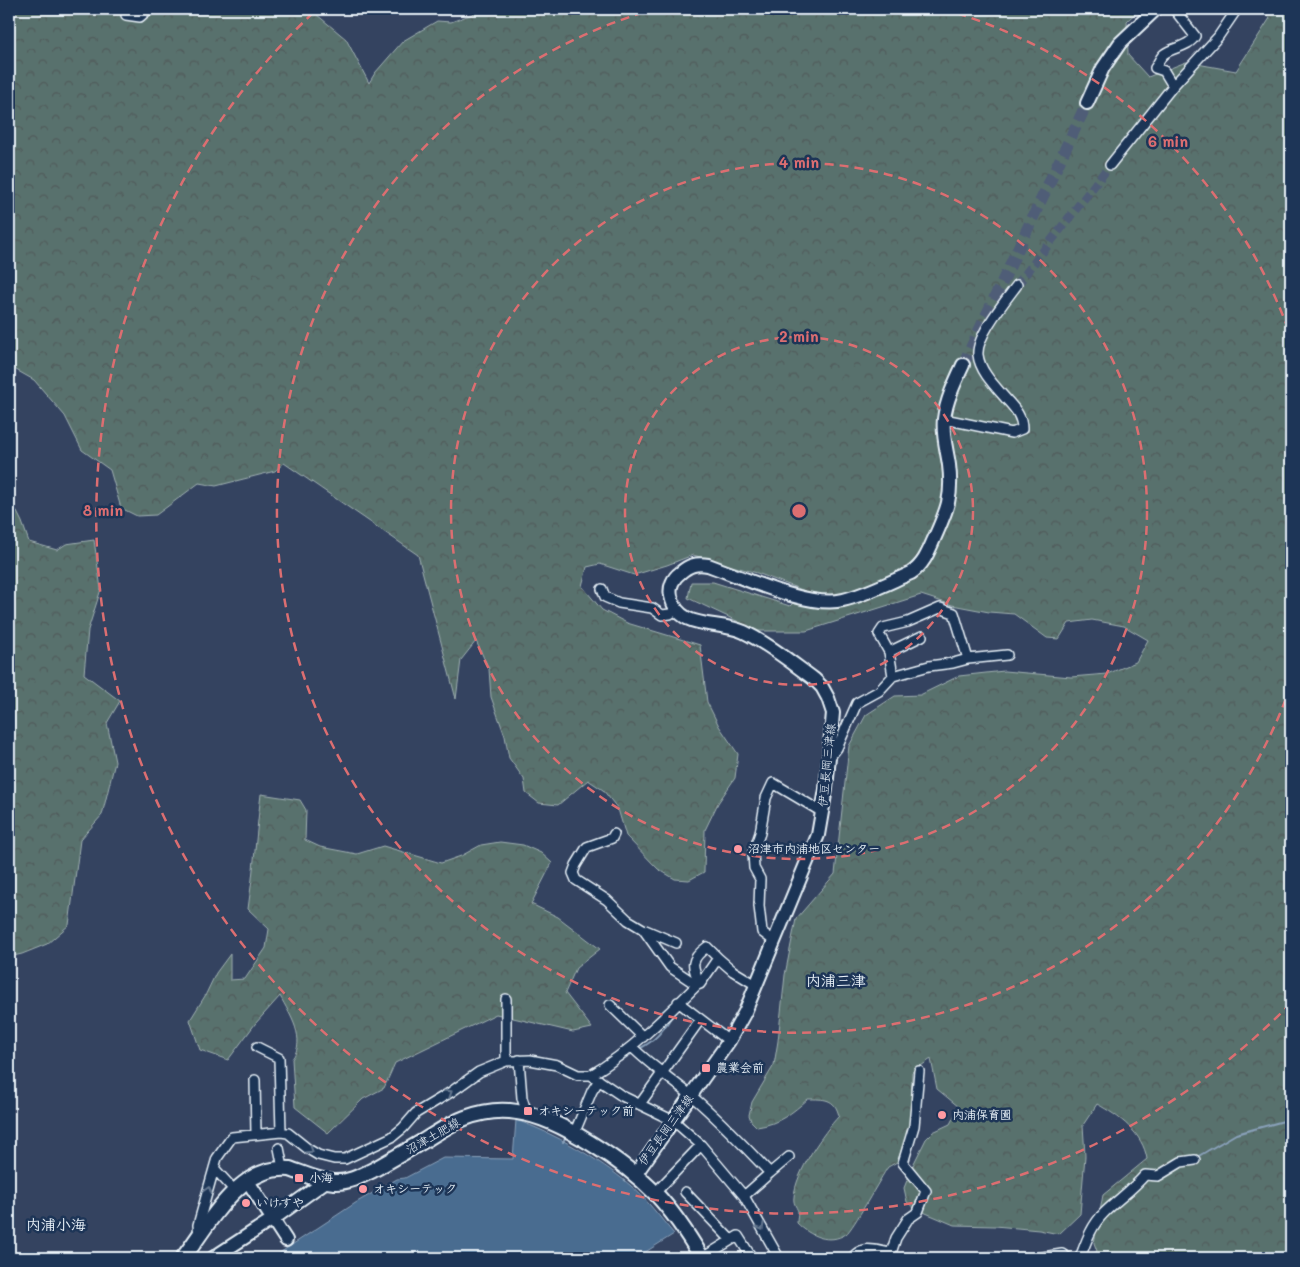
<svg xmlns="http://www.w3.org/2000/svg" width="1300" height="1267" font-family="Mali,'Klee One',sans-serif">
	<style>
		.forest { fill: url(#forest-crowns); stroke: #a0b1b2 }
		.water { fill: #4a6c90; stroke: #89a1ba }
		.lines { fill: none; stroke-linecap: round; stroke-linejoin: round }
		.stream { stroke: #89a1ba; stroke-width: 2 }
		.street-tunnel { stroke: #4f5d77; stroke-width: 9; stroke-dasharray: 9 4.5; stroke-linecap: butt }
		.secondary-tunnel { stroke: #4f5d77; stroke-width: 12; stroke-dasharray: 12 6; stroke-linecap: butt }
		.street-casing { stroke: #e8f1f8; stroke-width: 12 }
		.secondary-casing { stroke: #e8f1f8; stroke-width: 16 }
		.primary-casing { stroke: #e8f1f8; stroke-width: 18 }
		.street { stroke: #1d3557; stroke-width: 9 }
		.secondary { stroke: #1d3557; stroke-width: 12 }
		.primary { stroke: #1d3557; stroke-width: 14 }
		.oneway { stroke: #64778f }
		.ring { fill: none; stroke: #dc6e71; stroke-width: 2.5; stroke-dasharray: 9 6 }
		.poi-dot { fill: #ff9aa2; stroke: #1d3557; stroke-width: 2 }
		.labels { text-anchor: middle; stroke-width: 5; stroke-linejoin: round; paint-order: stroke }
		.street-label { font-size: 12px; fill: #e8f1f8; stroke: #1d3557 }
		.poi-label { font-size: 12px; font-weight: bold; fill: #e8f1f8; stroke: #1d3557; text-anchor: start }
		.quarter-label { font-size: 15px; font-weight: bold; fill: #e8f1f8; stroke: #1d3557 }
		.centre { fill: #dc6e71; stroke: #1d3557; stroke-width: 2.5 }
		.ring-label { font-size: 15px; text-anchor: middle; font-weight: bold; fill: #dc6e71; stroke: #1d3557; stroke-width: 5; stroke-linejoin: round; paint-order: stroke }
	</style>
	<defs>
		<pattern id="forest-crowns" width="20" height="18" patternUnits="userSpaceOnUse" patternTransform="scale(1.25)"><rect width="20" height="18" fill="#59716d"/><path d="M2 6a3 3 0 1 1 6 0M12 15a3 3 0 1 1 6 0" fill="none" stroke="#4f5a5a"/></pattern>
	</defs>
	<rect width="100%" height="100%" fill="#344360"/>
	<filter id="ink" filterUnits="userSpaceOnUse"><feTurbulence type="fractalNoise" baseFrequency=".02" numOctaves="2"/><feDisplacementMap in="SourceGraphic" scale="10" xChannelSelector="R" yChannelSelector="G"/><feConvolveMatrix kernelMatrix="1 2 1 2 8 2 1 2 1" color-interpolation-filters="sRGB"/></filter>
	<g filter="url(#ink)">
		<path class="forest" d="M9,9H310L346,39L369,83L375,73L403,41L437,21L451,22L486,9H1140L1127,21L1128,55L1148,77L1186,62L1236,71L1270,18L1261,9H1291V1258H1089L1097,1251L1094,1243L1103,1195L1147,1159C1143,1133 1119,1116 1097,1104L1083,1125L1085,1156L1080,1214L1059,1234L1039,1230L995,1226L954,1225L914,1208L907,1202L904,1188L913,1165L926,1139L933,1132L950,1124L959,1107L937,1089L931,1059L912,1072L911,1124L897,1162L888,1167C881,1177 853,1229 846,1234C829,1245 810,1236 797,1223C797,1219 798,1214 798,1211C796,1206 793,1203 794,1197C795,1173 823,1133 839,1116C835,1098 824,1099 808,1099C792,1113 779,1124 757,1127L751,1121L749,1115L752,1102L774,1065L778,1041L785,975L796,919L835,874L849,746L866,715L895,696L920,695L959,676L1004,671L1071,677L1107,674L1136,662L1148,640L1124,626L1092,620L1069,623L1059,639L1047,638L1014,614L989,612L952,605L921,595L806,631H758L688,598L691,582H713L790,606L805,591L757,573L693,555L667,565L634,575L600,564L587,567L582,586L602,610L627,623L700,645L707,702L719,726L738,754L735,778L718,803L705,830L704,872L689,880L675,879L658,869L626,836L618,809L603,790L588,780L558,805L539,803L526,793L524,779L509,758L505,736L491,697L489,669L476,641L461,660L456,699L418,555L284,463L275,471L216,486L199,483L156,515L137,516L121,508L110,470L82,450L65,416L34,380L9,366Z
			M9,496L22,522L29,542L57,550L66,544L94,540L101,589L88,630L84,674L120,701L107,723L115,762L102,815L80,840L69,925L47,944L22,954L9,957Z
			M261,794L300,800L306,810L305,840L320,847L357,854L383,846L441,863L461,856L481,845L500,842L523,845L541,853L552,863L531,904L558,917L600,949L576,968L565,993L592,1028L573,1032L496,1014L395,1063L384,1088L363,1099L328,1133L295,1107L292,1059C307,1039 290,1015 280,996L255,1024L228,1060L200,1050L190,1020L205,996L216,973L230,954V980L245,979L266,948L269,929L248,909C254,870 256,833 261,794Z"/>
		<path class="water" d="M516,1120C554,1133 599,1159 630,1185C646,1198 661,1219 674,1234L636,1258H272L357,1202L397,1179L405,1178L443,1158L513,1159Z"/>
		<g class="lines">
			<path class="stream" d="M639,1049C656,1040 662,1032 672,1016
				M614,1065L633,1053
				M572,1125L579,1111
				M563,1142L566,1136
				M1197,1157L1236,1134L1291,1119
				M1074,1258L1088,1227"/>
			<path class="street-tunnel" d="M1017,285L1110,165"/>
			<path class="secondary-tunnel" d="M963,365L1087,103"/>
			<defs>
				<path id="street" d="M150,9H164
					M126,15L140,17L149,9
					M1173,86L1164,71L1155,68C1158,64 1160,57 1164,54C1173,47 1189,47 1195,36L1174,9
					M1110,165L1173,86L1218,37L1237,9
					M944,419L1012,433L1022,429C1022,416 1015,409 1007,400C996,387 980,372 978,355C976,336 1006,300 1017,285
					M602,589L605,597L619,603L652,608L662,615L670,614L676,610
					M889,652L922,636
					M893,676L889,652L879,634L883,628L908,622L940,608L954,613L968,659
					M830,757L837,748L857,703L879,691L893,676L929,666L953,663L968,659L1007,655
					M614,834L612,838L587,847L576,865L573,873L576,880L607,900L628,920L643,929L670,967L697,985
					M643,929L676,943
					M774,941L762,932L759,906L760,879L754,868L753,853L760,833L766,798L773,783L822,812
					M700,984C692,966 689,960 707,947L718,958
					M506,999V1061
					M678,1002L729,1041
					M610,1005L643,1037
					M257,1047L279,1058L281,1132
					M632,1047C651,1066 673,1080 694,1098C721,1121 745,1147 770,1173L744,1196
					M519,1060L522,1098L527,1113
					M591,1075C631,1051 664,1018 697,985L700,984L718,958L733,971L756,985
					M255,1080L256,1134
					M640,1104L700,1020
					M574,1134L592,1091L599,1080
					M279,1148L283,1168
					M214,1168L235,1191
					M770,1173L789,1157
					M685,1192L731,1240
					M655,1193L701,1145
					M199,1236L198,1225L217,1158L232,1137L281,1132L288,1133L308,1149L318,1155L334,1159H345L392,1137L403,1128L416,1113L451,1092L479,1072L506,1061L530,1060L557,1065L578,1075H591L622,1096L674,1121L701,1145L744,1196L779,1258
					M702,1258L738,1236L752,1258
					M852,1258C862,1244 876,1251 891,1253L896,1238L908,1219L918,1212L926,1191L903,1163L914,1126L919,1071
					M1037,1258L1062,1254L1068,1258
					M1080,1258C1086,1242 1091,1226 1104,1213C1117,1200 1132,1190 1145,1175L1158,1176L1181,1162L1195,1160"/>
				<path id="secondary" d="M1087,103L1103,68L1120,43L1156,9
					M635,1175L729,1041L745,1012L818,835L826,789L833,713L828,698L822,687L814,679C792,663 769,644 744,632C718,620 678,631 671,596C669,587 673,578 680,573C689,565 696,563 708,565C742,577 810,609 843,600C865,595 890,582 911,573C923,565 928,553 934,539C947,510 953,497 949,465C947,450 942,435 944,419C946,401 955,382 963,365
					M247,1180L286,1240
					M213,1258L273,1219L326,1181"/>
				<path id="primary" d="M183,1258C210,1223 239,1164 290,1169C304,1174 319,1181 334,1182C348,1183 361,1176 373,1170C391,1160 408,1150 425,1140C438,1132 451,1123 465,1118C481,1112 500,1109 517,1112C559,1117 627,1164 656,1194C674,1213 689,1236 702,1258"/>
			</defs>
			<use href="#street" class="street-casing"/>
			<use href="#secondary" class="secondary-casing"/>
			<use href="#primary" class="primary-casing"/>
			<use href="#street" class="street"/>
			<use href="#secondary" class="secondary"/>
			<use href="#primary" class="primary"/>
		</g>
		<defs><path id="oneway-chevron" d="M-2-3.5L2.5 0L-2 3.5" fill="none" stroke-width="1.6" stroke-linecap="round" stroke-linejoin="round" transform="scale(1.25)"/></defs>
		<g class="oneway">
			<use href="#oneway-chevron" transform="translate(449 1093) rotate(-33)"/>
			<use href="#oneway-chevron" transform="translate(310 1150) rotate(33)"/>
			<use href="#oneway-chevron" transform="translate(208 1190) rotate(-74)"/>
			<use href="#oneway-chevron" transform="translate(761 1227) rotate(60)"/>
		</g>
	</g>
	<g class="ring">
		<circle cx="799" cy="511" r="174"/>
		<circle cx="799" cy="511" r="348"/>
		<path d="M1291 685A522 522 0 1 1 655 9M943 9A522 522 0 0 1 1291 337"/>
		<path d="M1291 1003A696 696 0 1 1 316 10"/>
	</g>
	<g class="poi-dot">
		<circle cx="738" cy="849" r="5"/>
		<rect x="701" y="1063" width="10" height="10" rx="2.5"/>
		<rect x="523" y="1106" width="10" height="10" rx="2.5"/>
		<circle cx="942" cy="1115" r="5"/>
		<rect x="294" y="1173" width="10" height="10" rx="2.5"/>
		<circle cx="363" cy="1189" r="5"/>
		<circle cx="246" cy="1203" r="5"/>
	</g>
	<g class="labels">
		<g class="street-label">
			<text transform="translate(827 765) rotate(-84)" y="4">伊豆長岡三津線</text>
			<text transform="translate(666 1130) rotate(-54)" y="4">伊豆長岡三津線</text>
			<text transform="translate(433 1136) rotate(-30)" y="4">沼津土肥線</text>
		</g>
		<g class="poi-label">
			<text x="748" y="853">沼津市内浦地区センター</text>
			<text x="716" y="1072">農業会前</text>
			<text x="538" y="1115">オキシーテック前</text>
			<text x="952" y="1119">内浦保育園</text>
			<text x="309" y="1182">小海</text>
			<text x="373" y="1193">オキシーテック</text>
			<text x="256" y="1207">いけすや</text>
		</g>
		<g class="quarter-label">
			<text x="836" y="986">内浦三津</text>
			<text x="56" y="1230">内浦小海</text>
		</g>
	</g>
	<circle cx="799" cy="511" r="8" class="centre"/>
	<g class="ring-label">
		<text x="1168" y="147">6 min</text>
		<text x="799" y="168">4 min</text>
		<text x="799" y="342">2 min</text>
		<text x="103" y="516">8 min</text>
	</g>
	<rect width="1300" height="1267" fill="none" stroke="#1d3557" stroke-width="30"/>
	<rect x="15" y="15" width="1270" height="1237" fill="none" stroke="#e8f1f8" stroke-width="2" filter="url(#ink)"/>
</svg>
